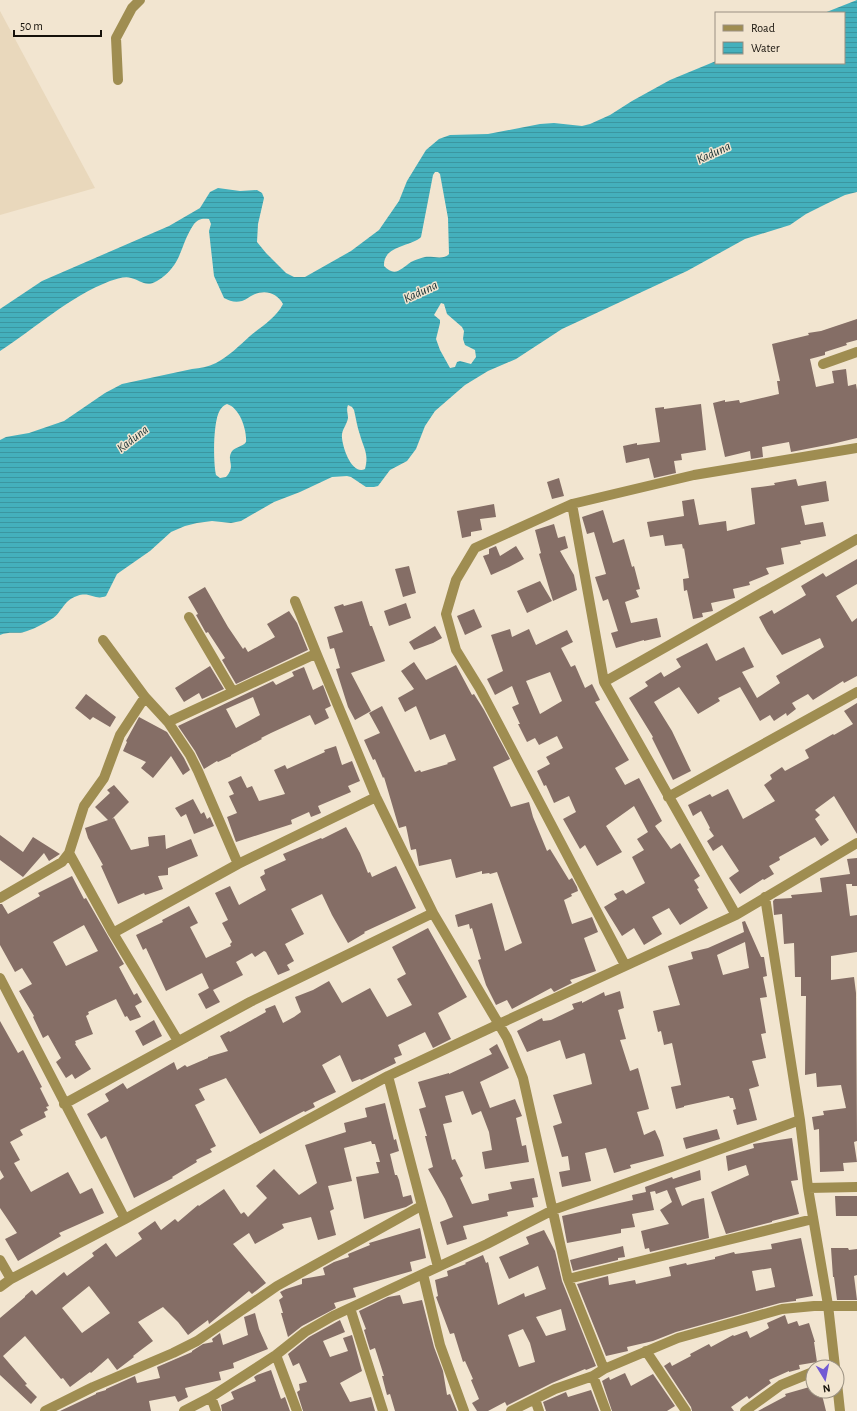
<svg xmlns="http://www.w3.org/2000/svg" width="857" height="1411" font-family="'Alegreya Sans',sans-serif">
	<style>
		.built { fill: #e9d8bc }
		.water { fill: url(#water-rules); fill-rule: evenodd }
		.building { fill: #856e66; fill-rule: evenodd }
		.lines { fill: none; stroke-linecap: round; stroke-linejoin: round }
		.minor { stroke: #9f8d51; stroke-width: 10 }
		.labels { text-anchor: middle; stroke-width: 3; stroke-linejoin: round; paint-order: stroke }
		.water-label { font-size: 13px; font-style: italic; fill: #193134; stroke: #f2e5d0 }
	</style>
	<defs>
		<pattern id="water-rules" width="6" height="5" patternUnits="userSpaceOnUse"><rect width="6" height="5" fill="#44b0bc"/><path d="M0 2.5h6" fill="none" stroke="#3b96a0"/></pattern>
	</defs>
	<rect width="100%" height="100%" fill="#f2e5d0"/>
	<path class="built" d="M0,11L95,188L0,215Z"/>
	<path class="water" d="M857,0V192L845,195L826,204L806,214L790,225L745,239L687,271L562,329L516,359L488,371L465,385L435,411L425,426L416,449L407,461L390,470L378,486L374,487H366L351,477L347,476L332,477L300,492L274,502L241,521L231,523L212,521L197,523L185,526L171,532L150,551L117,574L106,596C95,601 90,591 77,596C62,601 62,614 50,620C43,624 32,630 24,632C17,634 9,631 0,635V440L6,437L29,433L64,421L105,393L122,384L192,369C200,368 208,367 216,363C229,356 239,346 250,336C262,326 276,318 283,304C277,293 265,289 253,295C250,296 246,300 242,301C235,303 230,301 224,298L214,276L209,231L211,224L209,219C202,218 198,219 194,224C179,246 183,265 157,281C145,288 141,280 131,278C125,276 117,279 110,281C69,297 37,327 0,351V309L42,281L169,226L200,208L210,192L218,188L240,191L257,190L262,193L264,198L258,224L257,242L266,253L286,273L294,277H305L351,251L379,230L399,201L407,181L426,150L439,139L450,135L488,134L540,124L554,123L582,126L590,124L610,115L632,101L670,80L716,61V63H844V13H824ZM435,172H438L440,174L448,218L449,254C444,260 433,256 425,257C420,258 415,260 411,262C402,268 395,278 384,266C383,245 411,247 421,237L433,175ZM441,303L444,304L447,314L462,327L464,331L463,339L465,345L475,350L476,357L471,364L460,361L457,362L455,367L450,368L440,350L436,339L440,323V320L434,315ZM227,404C240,408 247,430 246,442C243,447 233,447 231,453C227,461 236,466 226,477L220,478L216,475C213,462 213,421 220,410C222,407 224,405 227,404ZM348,405L352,407L354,410C356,418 357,427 360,435C364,449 369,454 365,469C352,475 343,449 342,438C341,430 347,425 348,418C348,413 346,410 348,405Z"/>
	<path class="building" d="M857,319V340L846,343L847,345L825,352V355L810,359L816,387L834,383L832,371L846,369L848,386L856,384L857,390V438L832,444L791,452L789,442L762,447L763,457L751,459L750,451L725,457L713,403L725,400V402L739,400L740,403L779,394L777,381H780L772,344L809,335L808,333L821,331Z
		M701,404L706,450L681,454L682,460L674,461L676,473L654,478L649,458L626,463L623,446L637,443V445L660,442L655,408L664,407V409Z
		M559,478L564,496L552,499L547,482Z
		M796,479L798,486L826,481L829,501L801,506L805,525L823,522L826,536L800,541L801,544L781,548L784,564L766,568L769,574L749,582L750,585L733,589L735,598L711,603L713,611L702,613L703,617L693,619L687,590L684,591L683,579L689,578L684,548L683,549L682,544L665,546L663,535L650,537L647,522L684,516L682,501L694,499L699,525L726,521L727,531L755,524L751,488L775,485L774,483Z
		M494,504L496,517L480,519L482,530L471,532V536L462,538L457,511Z
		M603,510L613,543L624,539L632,567L634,566L640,589L636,590L639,597L625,602L631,623L657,618L661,637L644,641V640L616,648L611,633L618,631L608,599L603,601L595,577L606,574L594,532L587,534L582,517Z
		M554,524L558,538L565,536L568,548L560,551L574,575L577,590L553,601L539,554L541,553L535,530Z
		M496,546L500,556L516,546L524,559L509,567L491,575L483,556L489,554V549Z
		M857,559V584L836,596L852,622L857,618V676L844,683L843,681L813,700L808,694L792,703L796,709L787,716L786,713L774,721L770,715L760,721L740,687L718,698L720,701L698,714L679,687L654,702L672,731L691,771L673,780L652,738L653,737L629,698L648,686L645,682L661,672L664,677L681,667L676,659L707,643L716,661L744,647L754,667L742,672L757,698L780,683L776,676L824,647L820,638L782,655L767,632L759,617L772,610L774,614L806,595L801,586L823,573L826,577Z
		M409,566L416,593L403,597L395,569Z
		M540,581L552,601L527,613L517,591Z
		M205,587L228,627L243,649L245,647L248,652L275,637L267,624L289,611L297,623L308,650L236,684L222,660L225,658L208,632L206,633L196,615L198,614L188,597Z
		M362,601L370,626H372L385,661L351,673L371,711L355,720L348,707L336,669L340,668L334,648L330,649L327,637L343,632L334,607L343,604L344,606Z
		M406,603L411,618L389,626L384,611Z
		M474,609L482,627L465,635L457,616Z
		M435,626L442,638L433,643L414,650L409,642Z
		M510,629L512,637L529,629L536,645L567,630L573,642L561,648L571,667L575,665L585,688L592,684L600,700L595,702L629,760L615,768L625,785L639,778L662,821L655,826L671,849L680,843L700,876L694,880L699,888L697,889L708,908L680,925L669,908L652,917L662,934L644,945L634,928L622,936L604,907L617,899L614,894L623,890L626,894L645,883L632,857L644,850L637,839L648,832L634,806L606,826L622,852L597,866L585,845L580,849L563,819L576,812L569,796L554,803L546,785L544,786L537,771L550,764L546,757L563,748L557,736L539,745L535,738L527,742L518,724H520L512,707L519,704L512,686L495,695L487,679L503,671L491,635ZM550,672L562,701L540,714L526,681Z
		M414,662L426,680L456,665L472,695L474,694L484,710L510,759L493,767L511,807L529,802L533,817L547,851L550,849L569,880L572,878L577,887L578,891L571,894L572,896L564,900L572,924L592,917L598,932L584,938L596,971L570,980L572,983L554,992L551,988L512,1009L507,1000L496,1005L486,985L478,960L481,959L472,928L470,929L469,924L458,927L455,915L492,903L505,951L522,943L497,872L490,874L489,873L482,874V871L456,878L451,859L419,866L416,849L411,850L406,826L399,828L384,777L383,778L375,759L373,760L364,740L380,733L369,713L382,706L415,772L420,770L421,772L448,764L447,763L456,760L445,734L430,740L416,706L405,712L398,698L414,689L401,671Z
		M210,666L224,689L202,699L199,693L184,702L175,688Z
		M304,667L313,690L323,685L331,706L325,709L329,718L315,725L310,715L271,733L261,738L262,739L231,755V756L218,762L217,761L204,769L195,751L178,726L273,681L276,685L294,676L292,672ZM253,697L260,715L236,728L226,709Z
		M86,694L116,717L110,727L93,717L90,720L75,708Z
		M857,703V834L834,796L815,810L820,815L815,819L829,840L821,846L815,837L779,857L780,860L769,866L774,874L764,880L763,879L740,894L729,878L739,871L722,845L713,851L707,841L714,836L709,829L710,828L701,811L693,816L688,805L710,794L712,797L728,789L743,819L775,801L764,785L772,779L770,775L782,767L785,771L809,758L805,750L833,734L834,735L853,724L844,711Z
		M139,717L167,732L184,758L190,770L183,775L171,756L153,778L141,768L146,762L123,751L127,742L126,741Z
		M336,746L342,765L352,761L360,781L348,786L351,792L318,806L321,813L311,817L309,812L291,820L292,824L236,842L227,817L237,813L229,796L234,794L228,782L241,776L247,788L252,786L259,801L285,794L274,770L285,765L287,769L325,752L324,750Z
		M114,785L129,802L112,819L114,818L131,850L149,846L148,837L165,835L166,849L191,839L198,856L168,868V875L158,876L163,889L145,895L144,893L118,904L101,866L103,865L88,838L85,828L108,820L95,807L110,793L107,790Z
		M193,799L201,814L204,812L207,819L210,817L214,826L194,834L186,814L181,817L175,808Z
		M346,827L360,853L368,873L370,872L372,877L396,866L416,908L364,932L365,933L348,943L332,915L322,894L291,909L304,934L285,944L294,961L287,965L290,970L278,975L266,952L264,951L255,957L252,953L236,962L243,975L213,990L220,1002L206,1009L198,994L209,988L202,973L166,991L146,948L143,950L136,935L163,922L162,920L189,906L198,923L190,927L206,958L231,946L230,944L232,942L222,923L228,920L215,893L230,886L239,905L266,890L260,877L265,874L264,870L286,860L283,854L321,838L322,839Z
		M0,835L23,852L33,837L60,854L49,861L44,853L23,877L0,860Z
		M857,858V886H852V884H846L850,916L857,915V952L831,956V980L854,977L856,993L857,1141L854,1142L857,1162L843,1163L844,1171L820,1172L819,1129L814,1130L812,1117L824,1115L823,1111L846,1108L841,1085L817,1087L816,1073L805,1075L806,996H801V977H795L794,943L784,944L782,914L774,915L773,901L775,899L792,898L791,895L822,892L820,878L850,874L847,859Z
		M72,876L84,899L86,898L124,964L119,967L134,995L137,993L142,1002L135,1006L141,1017L130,1021L127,1016L125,1017L116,999L88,1012L89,1014L86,1016L93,1034L75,1041L76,1043L75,1044L91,1069L75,1079L72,1074L66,1078L56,1062L61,1058L48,1035L43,1038L33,1017L34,1016L19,991L32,984L22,968L15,972L0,945V904H2L8,914L40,896L38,893ZM84,925L98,951L66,966L53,942Z
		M745,921L761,957H764L767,976L763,977L767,997L760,998L766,1033L761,1034L766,1058L752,1061L759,1086L749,1089L757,1120L737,1125L733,1110L736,1109L733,1098H730L729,1096L684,1106V1107L676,1109L671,1087L681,1085L672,1043L664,1045L661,1031L658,1032L653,1011L680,1005L668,966L693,959L691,952L708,948L744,932L742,922ZM745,942L749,968L723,975L717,955Z
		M428,928L467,997L438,1013L451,1039L433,1048L425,1032L398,1045L402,1055L394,1058L396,1063L361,1080L360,1079L352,1082L340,1055L322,1065L336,1092L313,1103L315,1107L305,1112L304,1111L260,1134L226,1078L199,1089L205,1100L195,1105L216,1146L210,1149L212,1152L196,1160L197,1162L172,1177L173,1178L134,1198L106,1136L101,1139L87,1114L109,1101L105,1094L123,1083L127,1089L174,1062L177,1070L185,1065L187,1067L208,1058V1057L228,1051L220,1036L229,1031L230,1032L266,1012L265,1009L275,1005L283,1023L294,1017L301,1012L295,997L313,990L329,981L342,1003L370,988L387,1017L412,1005L397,979L406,974L392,947Z
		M620,991L624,1008L618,1010L626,1039L620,1040L630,1071L638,1068L649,1109L637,1112L644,1135L655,1130L660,1141L664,1156L630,1165L631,1168L614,1173L606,1148L585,1153L591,1181L562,1187L559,1172L570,1170L568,1156L562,1157L553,1126L562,1123L553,1095L592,1084L585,1054L584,1053L566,1059L560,1040L527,1052L517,1031L542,1018L543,1021L551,1020L574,1009L572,1004L582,1001V1003L604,992L605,996Z
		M154,1020L162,1036L143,1046L135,1031Z
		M0,1021L18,1053L23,1050L42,1087L40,1088L49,1106L46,1107L48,1110L44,1112L46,1117L20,1130L23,1135L10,1142L20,1160L14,1163L31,1192L68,1172L80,1194L92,1188L104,1213L59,1233L61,1236L18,1261L5,1239L17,1233L0,1208V1180L4,1177L0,1170Z
		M497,1044L509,1068L480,1082L490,1108L515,1099L522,1116L516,1118L522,1146L526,1145L529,1162L485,1169L482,1152L492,1150L489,1132L481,1111L472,1115L463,1091L445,1096L452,1122L443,1124L452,1160L455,1159L463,1176L460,1178L472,1204L489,1200L488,1194L512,1189L510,1182L534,1178L538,1197L532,1198L534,1207L507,1212L508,1216L463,1226L467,1239L447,1245L440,1222L453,1217L445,1199L428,1169L433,1167L425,1136H427L419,1109L426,1107L418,1082L449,1073V1074L475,1062L492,1054L489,1049Z
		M385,1103L394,1140L396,1139L399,1151L390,1154L395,1175H397L399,1180L403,1197L411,1195L413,1203L406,1207L364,1219L356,1177L379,1173L376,1162H380L375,1144H372L371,1141L344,1148L352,1181L328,1186L334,1209L330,1211L336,1235L318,1240L311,1217L282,1224L284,1228L255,1244L249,1233L233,1244L266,1283L252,1294L249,1291L209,1324L208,1320L188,1335L178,1322L163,1307L138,1322L153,1341L133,1356L134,1357L117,1370L108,1358L91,1373L90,1372L70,1387L63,1378L61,1379L25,1336L3,1356L27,1384L25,1385L37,1397L31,1404L0,1375V1318L25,1297V1296L32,1290L36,1295L64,1272L67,1276L94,1256L92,1253L106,1243L116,1257L142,1239L138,1233L155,1221L161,1230L175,1219L178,1222L198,1205L199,1206L224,1189L241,1214L244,1212L248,1217L267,1198L256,1186L274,1169L299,1195L317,1183L305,1145L346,1132L344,1123L367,1117L365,1108ZM89,1286L110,1313L82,1333L62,1308Z
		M717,1129L720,1139L686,1149L683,1138Z
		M792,1138L798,1180L791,1181L799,1214L772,1221V1222L726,1234L711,1192L749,1175L746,1165L728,1171L726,1156L754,1148L753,1144Z
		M700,1170L701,1180L675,1188L682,1206L692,1201L704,1198L709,1238L650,1252L649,1248L645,1249L641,1231L669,1224L660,1210L672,1202L667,1190L656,1194L655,1191L650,1192L654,1210L632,1214L635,1227L621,1229V1233L567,1243L562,1216L633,1200L632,1195L646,1192L645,1187L672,1177L673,1179Z
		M835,1196H857V1216H836Z
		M420,1228L426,1258L410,1262L412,1271L353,1288L356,1297L334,1303L336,1308L302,1326L288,1337L281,1313H283L279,1300L283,1297L280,1292L286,1289L302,1284V1279L325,1275L323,1268L334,1262L349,1257L348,1254L370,1245L369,1243Z
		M544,1230L555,1251L562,1281L596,1366L586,1370L585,1369L552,1383L508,1405L507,1406L505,1402L488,1411H477L472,1403L479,1399L471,1380L473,1379L465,1361L463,1362L454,1333L450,1334L436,1297L438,1296L435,1280L448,1276L447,1271L466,1264L465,1263L483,1255L486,1263L488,1262L498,1305L524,1293L525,1297L546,1289L538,1266L509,1279L499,1257L529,1244L526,1237ZM561,1309L566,1330L546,1336L536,1317ZM523,1329L530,1343L535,1362L519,1367L508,1335Z
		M801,1238L813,1296L796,1299V1301H795L780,1303L676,1332L653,1341L627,1347L628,1351L606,1356L577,1284L608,1276L609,1285L635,1280L636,1284L671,1276L669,1267L686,1263L687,1265L715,1259V1257L734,1252L735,1254L772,1249L771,1244ZM771,1268L775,1287L756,1291L752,1271Z
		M623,1246L625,1257L618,1258V1260L573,1271L570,1260Z
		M831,1248H848L849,1250L857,1249V1275L854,1276L857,1300H837L834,1277H833Z
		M400,1295L403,1304L422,1300L434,1347L443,1371L447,1395L450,1394L457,1411H395L390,1394L387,1395L382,1376H384L375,1348L370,1350L364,1330L366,1329L359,1311L388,1297Z
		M255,1313L259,1329L268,1349L233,1363L234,1368L219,1372L221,1380L185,1388L188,1397L178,1402L175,1396L149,1401L151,1411H60L96,1394V1393L106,1390V1389L135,1376L137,1383L160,1378L157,1367L192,1352V1351L203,1344L213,1342L212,1339L220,1333L223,1345L248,1335L244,1317Z
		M785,1315L788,1324L797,1321L799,1326L809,1323L815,1342H814L817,1362L799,1365L800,1369L789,1372V1371L769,1380L771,1383L749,1399L747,1396L731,1407L734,1411H692L691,1407L664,1366L670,1362L672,1366L691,1356L690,1354L709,1344L711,1347L733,1335L734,1336L747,1331L750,1338L769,1328L767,1323Z
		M340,1320L345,1332L323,1341L330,1357L348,1351L343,1338L352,1335L362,1371L340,1383L350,1402L371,1397L375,1411H303L297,1392L300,1390L299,1384L307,1382L299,1363L293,1366L288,1354L309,1337Z
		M271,1370L281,1399L285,1397L290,1411H222L221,1405L234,1399L231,1392L256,1381L254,1377L257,1375Z
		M625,1373L631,1386L653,1374L675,1406L667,1411H612L602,1381L609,1377L610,1380Z
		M813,1386V1391H821L826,1411H758L786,1396L785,1394Z
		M591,1390L599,1411H546L543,1402L566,1392L568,1397Z"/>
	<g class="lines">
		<path class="minor" d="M118,80L116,38L132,8L140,0
			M823,364L857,352
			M572,504L604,682L857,539
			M295,601L317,655
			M189,617L233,692
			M103,640L145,697L168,722L190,755L198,771L238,864
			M604,682L736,915
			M168,722L313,655H317L376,797L433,913L507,1038L523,1078L568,1279L604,1369
			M668,797L857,692
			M69,853L113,933L178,1041
			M765,897L800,1120L808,1188L828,1305L835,1367
			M0,898L62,862L69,853L84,806L104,778L120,735L145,697
			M113,933L238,864L376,797
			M625,965L480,689L456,650L446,614L456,580L475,548L572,504L694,475L857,448
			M0,978L125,1219
			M388,1076L438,1267
			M64,1104L250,1002L433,913
			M808,1188L857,1187
			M0,1260L11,1279
			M423,1274L440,1345L464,1411
			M568,1279L813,1219
			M0,1287L11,1279L125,1219L388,1076L499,1024L736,915L857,843
			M350,1308L383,1411
			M646,1351L686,1411
			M276,1355L297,1411
			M593,1376L606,1411
			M837,1383L840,1411
			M211,1397L216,1411
			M535,1399L539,1411
			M45,1411L93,1387L173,1353L197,1341L277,1286L421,1206
			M184,1411L211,1397L276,1355L305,1332L333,1316L487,1244L553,1210L800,1120
			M511,1411L555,1389L593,1376L604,1369L678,1338L782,1309L814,1306H857
			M745,1411L781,1385L813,1372"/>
	</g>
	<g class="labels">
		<g class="water-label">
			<text transform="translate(713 152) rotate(-25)" y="5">Kaduna</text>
			<text transform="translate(420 291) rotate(-25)" y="5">Kaduna</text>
			<text transform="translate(132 438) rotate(-38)" y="5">Kaduna</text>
		</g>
	</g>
	<rect x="715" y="12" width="130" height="52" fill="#f2e5d0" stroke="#9a9081"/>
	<rect x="723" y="25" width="20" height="6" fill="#9f8d51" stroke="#9a9081"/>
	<text x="751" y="32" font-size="12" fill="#16110a">Road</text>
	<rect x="723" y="42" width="20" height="12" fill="url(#water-rules)" stroke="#9a9081"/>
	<text x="751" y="52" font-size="12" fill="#16110a">Water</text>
	<g transform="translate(825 1379) rotate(170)"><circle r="19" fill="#f2e5d0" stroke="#9a9081"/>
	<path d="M0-3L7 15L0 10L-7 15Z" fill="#725ad4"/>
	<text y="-6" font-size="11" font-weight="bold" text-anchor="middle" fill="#16110a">N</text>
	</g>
	<path d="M14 30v6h87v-6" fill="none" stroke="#16110a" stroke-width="2"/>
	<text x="20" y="30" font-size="12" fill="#16110a" stroke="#f2e5d0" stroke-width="3" paint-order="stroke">50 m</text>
</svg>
